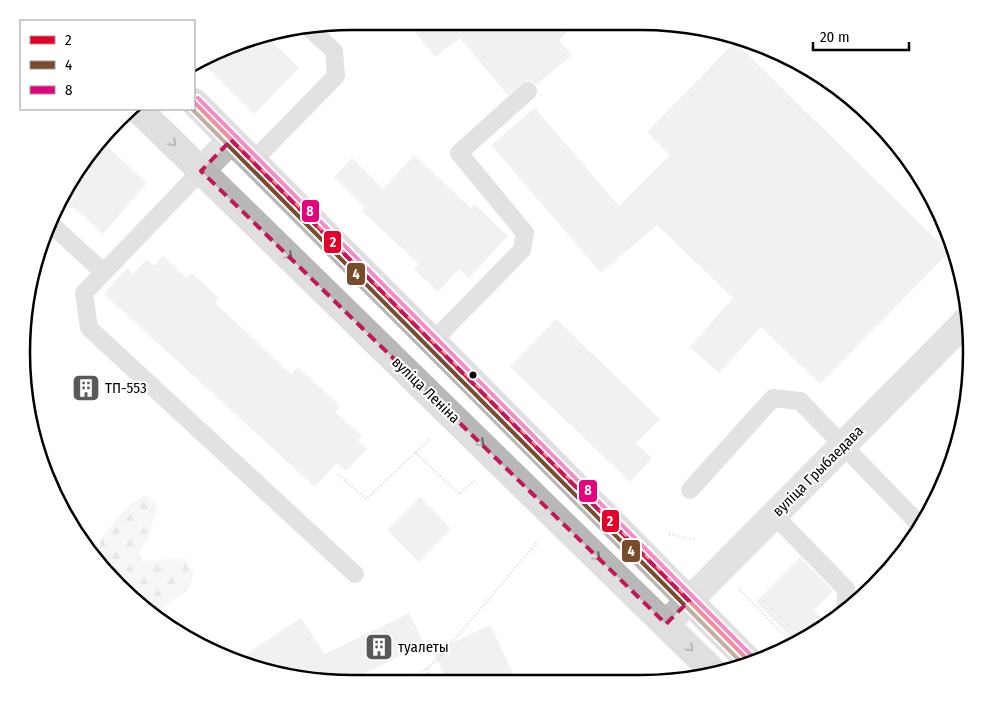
<svg xmlns="http://www.w3.org/2000/svg" width="993" height="705" font-family="'Fira Sans Condensed',sans-serif">
	<style>
		.forest { fill: url(#forest-firs) }
		.building { fill: #dfdfdf }
		.lines { fill: none; stroke-linecap: round; stroke-linejoin: round }
		.path { stroke: #b9b9b9; stroke-width: 3; stroke-dasharray: 1 2.5; stroke-linecap: butt }
		.service { stroke: #bebebe; stroke-width: 18 }
		.minor { stroke: #bebebe; stroke-width: 28 }
		.tertiary { stroke: #bebebe; stroke-width: 28 }
		.secondary { stroke: #b8b8b8; stroke-width: 28 }
		.bus-1-casing { stroke: #fff; stroke-width: 8 }
		.bus-2-casing { stroke: #fff; stroke-width: 8 }
		.bus-3-casing { stroke: #fff; stroke-width: 8 }
		.bus-1 { stroke: #e4002b; stroke-width: 4 }
		.bus-2 { stroke: #7a4b2a; stroke-width: 4 }
		.bus-3 { stroke: #e5007d; stroke-width: 4 }
		.oneway { stroke: #656565 }
		.marked { fill: none; stroke: #c2185b; stroke-width: 4; stroke-dasharray: 10 6; stroke-linejoin: round }
		.bus-dot { fill: #000; stroke: #fff; stroke-width: 2 }
		.labels { text-anchor: middle; stroke-width: 4; stroke-linejoin: round; paint-order: stroke }
		.poi-label { font-size: 15px; fill: #000; stroke: #fff; text-anchor: start }
		.street-label { font-size: 15px; fill: #000; stroke: #fff }
		.rim { fill: none; stroke: #000; stroke-width: 2.5 }
		.line-badge { stroke: #fff; stroke-width: 2 }
		.badge-label { font-size: 14px; text-anchor: middle; font-weight: bold; fill: #fff }
	</style>
	<defs>
		<pattern id="forest-firs" width="22" height="20" patternUnits="userSpaceOnUse" patternTransform="scale(1.25)"><rect width="22" height="20" fill="#ececec"/><path d="M5 1l3.5 6h-7zM16 11l3.5 6h-7z" fill="#c9c9c9"/></pattern>
	</defs>
	<rect width="100%" height="100%" fill="#fff"/>
	<path class="forest" d="M145,495L157,505L149,537L139,552L142,561L185,558L194,573L189,589L161,608L162,622L151,615L103,571L100,565V540L131,503Z"/>
	<path class="building" d="M407,22L573,25L559,40L572,55L536,85L532,81H525L508,95L460,38L435,57Z
		M264,34L299,68L254,114L201,62Z
		M735,42L949,252L820,384L761,327L719,373L690,347L733,298L657,225L601,273L491,145L535,108L619,206L670,155L647,132Z
		M100,140L147,183L103,234L62,197Z
		M414,155L471,208L474,204L508,236L469,278L459,269L438,292L414,269L419,264L362,211L365,208L334,177L352,158L383,189Z
		M163,256L187,278L191,273L205,285L219,298L215,303L291,374L298,367L340,406L335,412L362,436L358,441L367,449L346,471L337,463L315,487L104,294L127,268L133,274L147,259L154,266Z
		M556,319L660,419L636,443L652,458L630,482L510,367Z
		M420,497L451,529L419,562L387,530Z
		M800,557L833,591L814,610L827,623L797,643L756,602Z
		M409,613L424,644L345,683H331L267,673L236,661L301,618L325,654Z
		M490,625L517,682H448L433,652Z"/>
	<g class="lines">
		<path class="path" d="M415,452L459,494L475,480
			M339,475L366,499L431,438
			M669,534L695,540
			M740,590L794,645
			M426,669L432,682
			M400,683L426,669L438,659L538,541"/>
		<path class="service" d="M253,161L336,76L334,51L308,27
			M201,171L84,293L89,328L355,574
			M50,223L103,272
			M432,342L522,250L525,233L459,153L528,91
			M690,490L773,398L800,401L921,526
			M774,515L846,589V610"/>
		<path class="minor" d="M201,171L231,140"/>
		<path class="tertiary" d="M666,624L969,318"/>
		<path class="secondary" d="M194,102L467,376L749,661
			M138,109L714,672"/>
		<defs>
			<path id="bus-1" d="M194,102L749,661"/>
			<path id="bus-2" d="M192,109L742,663"/>
			<path id="bus-3" d="M198,98L753,657"/>
		</defs>
		<use href="#bus-1" class="bus-1-casing"/>
		<use href="#bus-2" class="bus-2-casing"/>
		<use href="#bus-3" class="bus-3-casing"/>
		<use href="#bus-1" class="bus-1"/>
		<use href="#bus-2" class="bus-2"/>
		<use href="#bus-3" class="bus-3"/>
	</g>
	<defs><path id="oneway-chevron" d="M-2-3.5L2.5 0L-2 3.5" fill="none" stroke-width="1.6" stroke-linecap="round" stroke-linejoin="round" transform="scale(1.25)"/></defs>
	<g class="oneway">
		<use href="#oneway-chevron" transform="translate(173 143) rotate(45)"/>
		<use href="#oneway-chevron" transform="translate(289 256) rotate(44)"/>
		<use href="#oneway-chevron" transform="translate(481 443) rotate(44)"/>
		<use href="#oneway-chevron" transform="translate(597 557) rotate(44)"/>
		<use href="#oneway-chevron" transform="translate(690 648) rotate(44)"/>
	</g>
	<path d="M0 0H993V705H0ZM231,140L689,601L666,624L201,171Z" fill="#fff" fill-opacity=".55" fill-rule="evenodd"/>
	<path class="marked" d="M231,140L689,601L666,624L201,171Z"/>
	<defs>
		<symbol id="building-square" viewBox="-11 -11 22 22"><rect x="-9" y="-9" width="18" height="18" rx="4" fill="#595959" stroke="#fff"/><path d="M-4-6H4V6H1V3H-1V6H-4ZM-2.5-4.3h1.7v1.8h-1.7ZM.8-4.3h1.7v1.8H.8ZM-2.5-1h1.7V.8h-1.7ZM.8-1h1.7V.8H.8Z" fill="#fff"/></symbol>
	</defs>
	<g fill-rule="evenodd">
		<use href="#building-square" x="70" y="372" width="32" height="32"/>
		<use href="#building-square" x="363" y="631" width="32" height="32"/>
	</g>
	<circle class="bus-dot" cx="473" cy="375" r="4.5"/>
	<g class="labels">
		<g class="poi-label">
			<text x="105" y="393">ТП-553</text>
			<text x="398" y="652">туалеты</text>
		</g>
		<g class="street-label">
			<text transform="translate(426 390) rotate(44)" y="5">вуліца Леніна</text>
			<text transform="translate(818 471) rotate(-45)" y="5">вуліца Грыбаедава</text>
		</g>
	</g>
	<path d="M0 0H993V705H0ZM352 30H641A322 322 0 0 1 963 352V353A322 322 0 0 1 641 675H352A322 322 0 0 1 30 353V352A322 322 0 0 1 352 30Z" fill="#fff" fill-rule="evenodd"/>
	<path class="rim" d="M352 30H641A322 322 0 0 1 963 352V353A322 322 0 0 1 641 675H352A322 322 0 0 1 30 353V352A322 322 0 0 1 352 30Z"/>
	<g class="line-badge">
		<rect x="301" y="199" width="19" height="24" rx="5" fill="#e5007d"/>
		<rect x="323" y="230" width="19" height="24" rx="5" fill="#e4002b"/>
		<rect x="346" y="262" width="20" height="24" rx="5" fill="#7a4b2a"/>
		<rect x="578" y="479" width="20" height="24" rx="5" fill="#e5007d"/>
		<rect x="601" y="509" width="19" height="24" rx="5" fill="#e4002b"/>
		<rect x="621" y="539" width="20" height="24" rx="5" fill="#7a4b2a"/>
	</g>
	<g class="badge-label">
		<text x="310" y="216">8</text>
		<text x="333" y="247">2</text>
		<text x="356" y="279">4</text>
		<text x="588" y="495">8</text>
		<text x="610" y="526">2</text>
		<text x="631" y="556">4</text>
	</g>
	<rect x="20" y="20" width="175" height="90" fill="#ffffff" stroke="#999999"/>
	<rect x="30" y="36" width="25" height="8" fill="#e4002b" stroke="#999999"/>
	<text x="65" y="45" font-size="15" fill="#000000">2</text>
	<rect x="30" y="61" width="25" height="8" fill="#7a4b2a" stroke="#999999"/>
	<text x="65" y="70" font-size="15" fill="#000000">4</text>
	<rect x="30" y="86" width="25" height="8" fill="#e5007d" stroke="#999999"/>
	<text x="65" y="95" font-size="15" fill="#000000">8</text>
	<path d="M813 42v8h96v-8" fill="none" stroke="#000000" stroke-width="2.5"/>
	<text x="820" y="42" font-size="15" fill="#000000" stroke="#ffffff" stroke-width="4" paint-order="stroke">20 m</text>
</svg>
